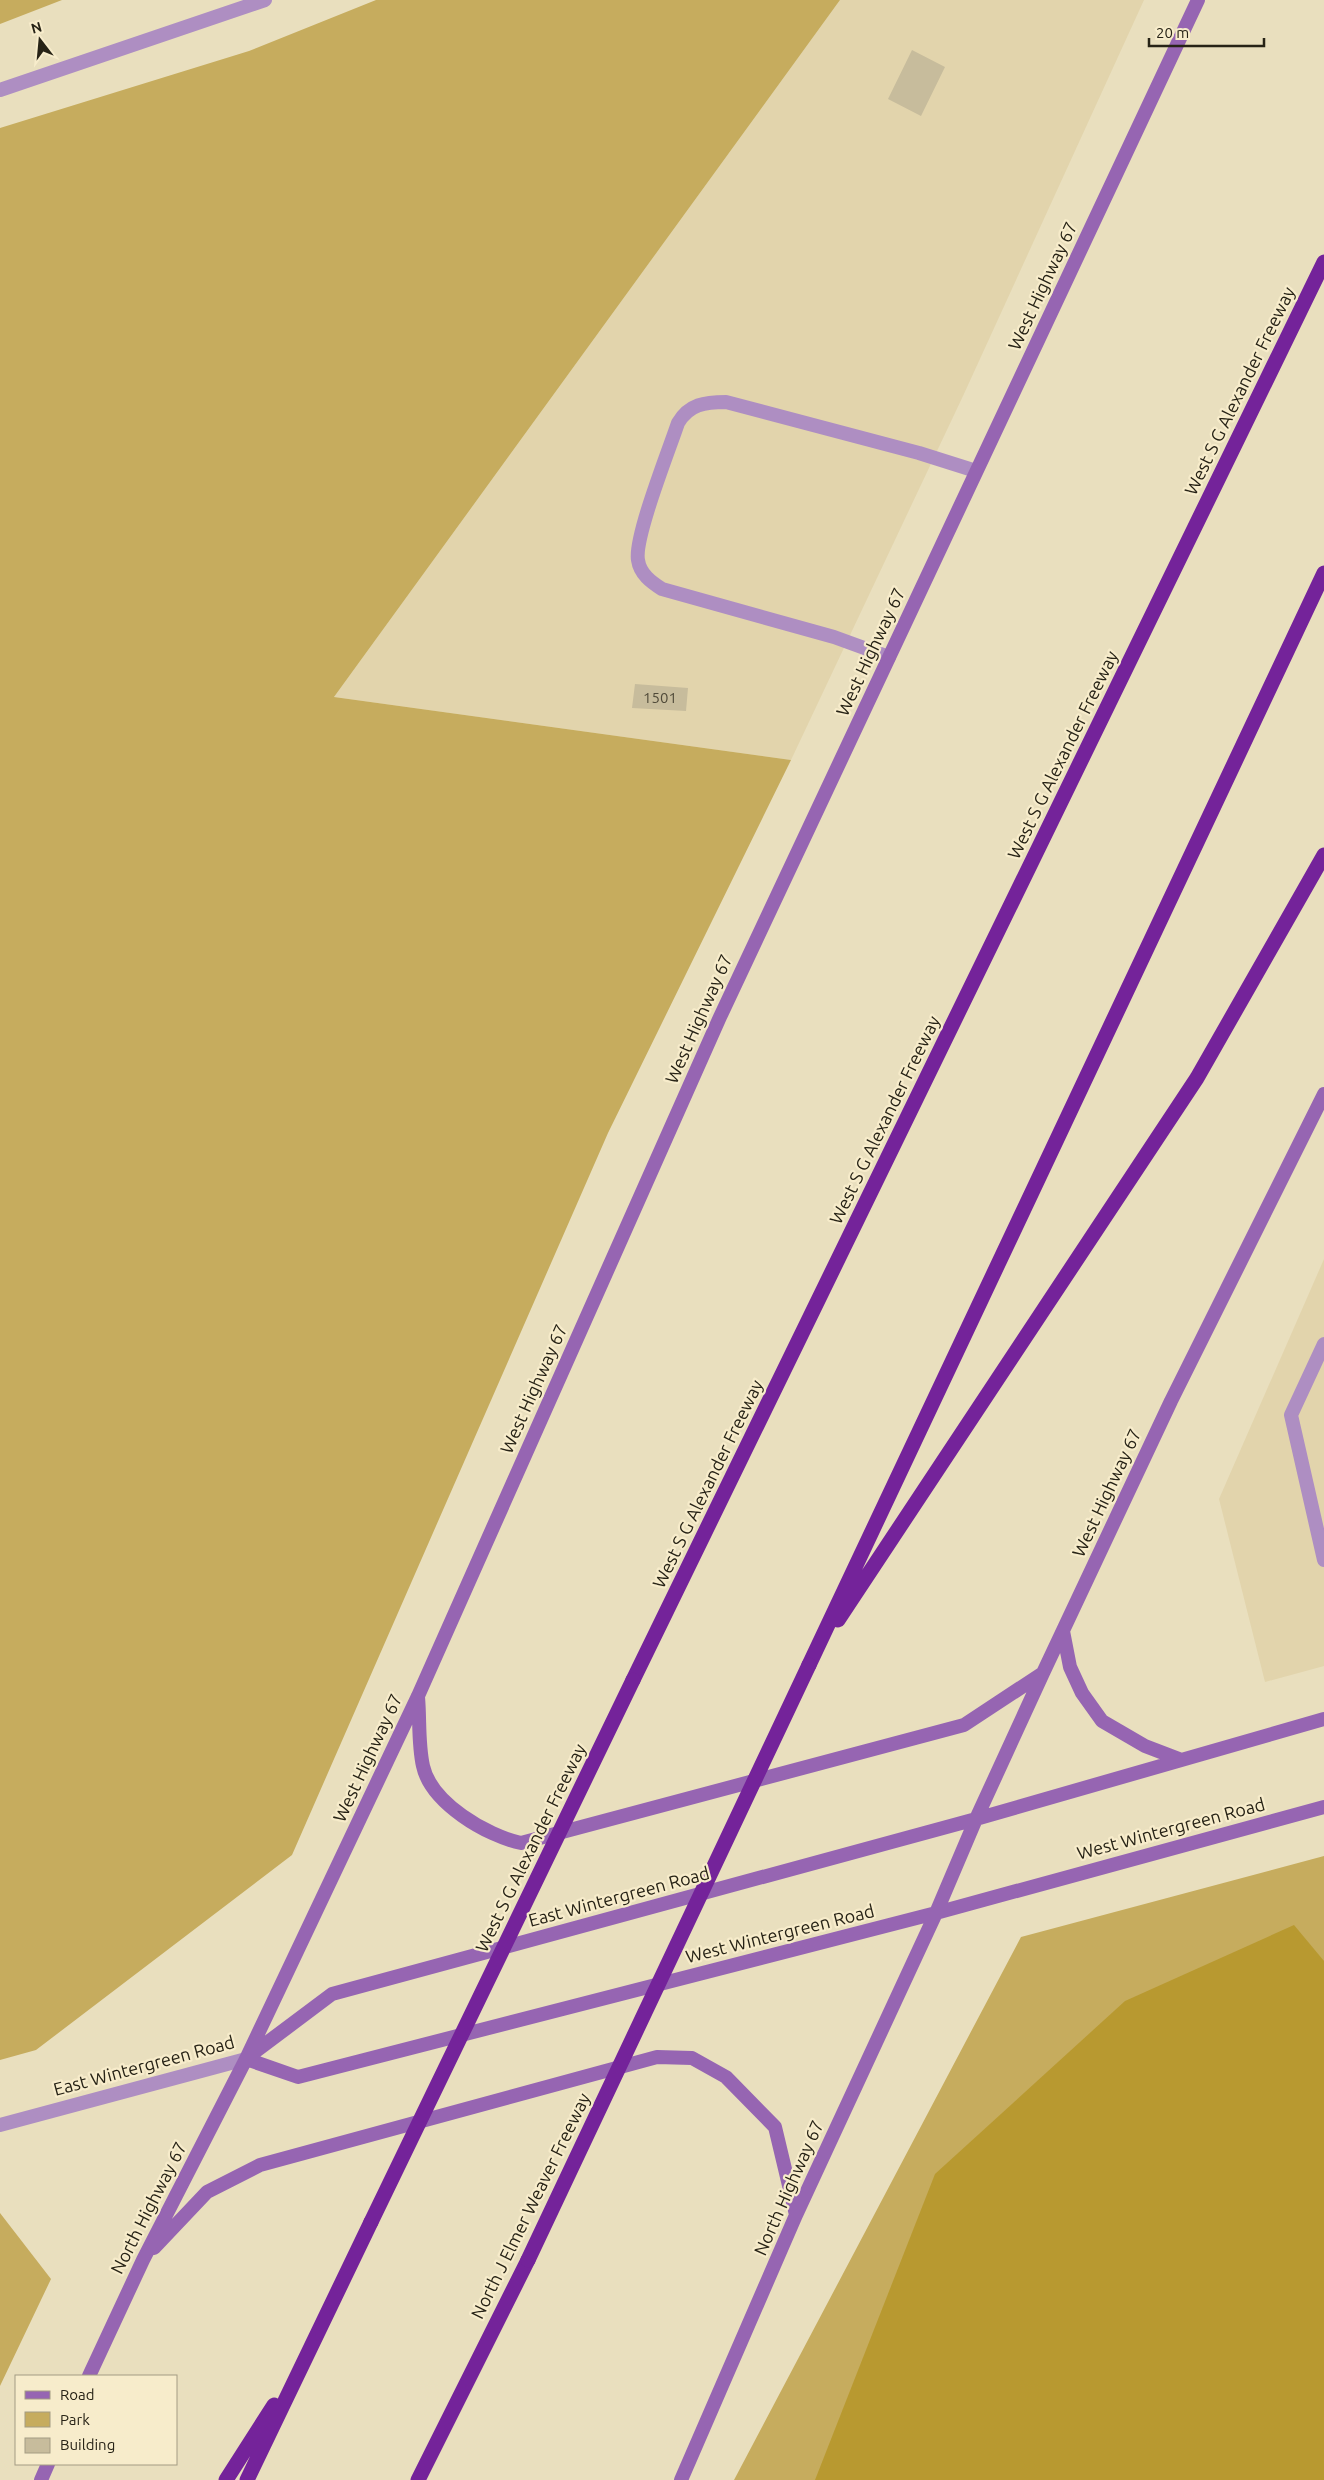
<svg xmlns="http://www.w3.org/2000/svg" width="1324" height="2480" font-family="Ubuntu,sans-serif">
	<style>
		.built { fill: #e2d4ac }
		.green { fill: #c6ac5e }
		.forest { fill: #b89930 }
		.building { fill: #c7bc9c }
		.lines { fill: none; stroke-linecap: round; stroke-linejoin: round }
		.service { stroke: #ae8ec2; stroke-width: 14 }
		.minor { stroke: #ae8ec2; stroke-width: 14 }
		.tertiary { stroke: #ae8ec2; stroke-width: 14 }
		.secondary { stroke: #9665b2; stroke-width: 14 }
		.motorway { stroke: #74239a; stroke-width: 15 }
		.motorway-bridge { stroke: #74239a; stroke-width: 15 }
		.labels { text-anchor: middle; stroke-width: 4.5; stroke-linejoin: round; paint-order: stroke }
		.number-label { font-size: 15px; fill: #4f4938 }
		.street-label { font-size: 18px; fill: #272316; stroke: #f7eccb }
	</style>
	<rect width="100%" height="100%" fill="#e9dfbe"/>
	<path class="built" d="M840,0H1144L963,396L791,760L334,697Z
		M1324,1259V1666L1265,1682L1219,1499Z"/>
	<path class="green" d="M0,0H62L0,24Z
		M376,0H840L334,697L791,760L608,1133L292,1855L36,2050L0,2060V128L249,51Z
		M1324,1856V2480H734L1021,1937Z
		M0,2213L51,2279L0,2386Z"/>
	<path class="forest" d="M1294,1925L1324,1961V2480H815L935,2174L1125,2001Z"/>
	<path class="building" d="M912,50L945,67L921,116L888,99Z
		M635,684L688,688L686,711L632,708Z"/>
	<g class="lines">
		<path class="service" d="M889,657L834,637L662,589C651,582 640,574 638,560C634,538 669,450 678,423C689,404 705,402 726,402L919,453L976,471
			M1324,1344L1291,1415L1324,1560"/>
		<path class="minor" d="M0,90L265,0"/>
		<path class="tertiary" d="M0,2125L246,2059"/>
		<path class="secondary" d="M1063,1631L1070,1667L1082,1693L1102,1721L1145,1746L1179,1759
			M418,1697C420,1719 418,1744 423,1766C431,1803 487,1836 521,1843L964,1725L1043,1673
			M248,2057L332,1994L976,1819L1324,1719
			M246,2059L298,2077L936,1913L1324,1807
			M154,2248L207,2192L260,2165L657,2057L692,2058L726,2077L775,2127L796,2215
			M89,2376L143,2260L246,2059L418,1696L720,1017L1198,0
			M41,2480L48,2464
			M681,2480L796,2215L936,1913L976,1819L1043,1673L1171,1401L1324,1094"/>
		<path class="motorway" d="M838,1620L1197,1078L1324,855
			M809,1665L1324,573
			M633,1680L1324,262
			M226,2480L274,2405
			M247,2480L371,2222
			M418,2480L528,2260"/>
		<path class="motorway-bridge" d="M371,2222L633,1680
			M528,2260L809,1665"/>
	</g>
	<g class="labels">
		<g class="number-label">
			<text x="660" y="703">1501</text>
		</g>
		<g class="street-label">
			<text transform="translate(1043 286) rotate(-65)" y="6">West Highway 67</text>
			<text transform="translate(1240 391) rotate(-64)" y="6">West S G Alexander Freeway</text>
			<text transform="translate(871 652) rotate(-65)" y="6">West Highway 67</text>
			<text transform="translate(1063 755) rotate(-64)" y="6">West S G Alexander Freeway</text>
			<text transform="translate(699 1019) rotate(-66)" y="6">West Highway 67</text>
			<text transform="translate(885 1120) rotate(-64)" y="6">West S G Alexander Freeway</text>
			<text transform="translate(534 1389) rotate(-66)" y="6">West Highway 67</text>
			<text transform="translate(708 1484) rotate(-64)" y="6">West S G Alexander Freeway</text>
			<text transform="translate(1107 1493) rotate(-65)" y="6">West Highway 67</text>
			<text transform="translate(368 1758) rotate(-65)" y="6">West Highway 67</text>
			<text transform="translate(1171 1829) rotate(-15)" y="6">West Wintergreen Road</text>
			<text transform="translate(531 1848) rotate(-64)" y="6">West S G Alexander Freeway</text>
			<text transform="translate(619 1897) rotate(-15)" y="6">East Wintergreen Road</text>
			<text transform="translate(780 1934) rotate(-14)" y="6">West Wintergreen Road</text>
			<text transform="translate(144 2066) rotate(-15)" y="6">East Wintergreen Road</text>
			<text transform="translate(789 2188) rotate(-66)" y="6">North Highway 67</text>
			<text transform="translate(531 2206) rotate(-64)" y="6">North J Elmer Weaver Freeway</text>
			<text transform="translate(149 2208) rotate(-63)" y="6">North Highway 67</text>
		</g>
	</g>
	<rect x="15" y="2375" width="162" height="90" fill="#f7eccb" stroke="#a49c83"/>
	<rect x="25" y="2391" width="25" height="8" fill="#9665b2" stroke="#a49c83"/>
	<text x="60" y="2400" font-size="15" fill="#272316">Road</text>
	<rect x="25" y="2412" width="25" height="15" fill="#c6ac5e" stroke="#a49c83"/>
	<text x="60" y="2425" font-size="15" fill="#272316">Park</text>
	<rect x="25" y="2438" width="25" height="15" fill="#c7bc9c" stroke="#a49c83"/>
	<text x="60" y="2450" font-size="15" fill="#272316">Building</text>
	<g transform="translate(40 40) rotate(344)" stroke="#f7eccb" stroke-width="4" paint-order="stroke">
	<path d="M0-4L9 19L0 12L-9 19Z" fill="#272316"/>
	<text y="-8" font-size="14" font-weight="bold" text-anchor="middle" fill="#272316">N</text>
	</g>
	<path d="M1149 38v8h115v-8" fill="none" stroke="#272316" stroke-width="2.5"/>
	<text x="1156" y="38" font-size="15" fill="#272316" stroke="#f7eccb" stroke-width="4" paint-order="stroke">20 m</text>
</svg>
